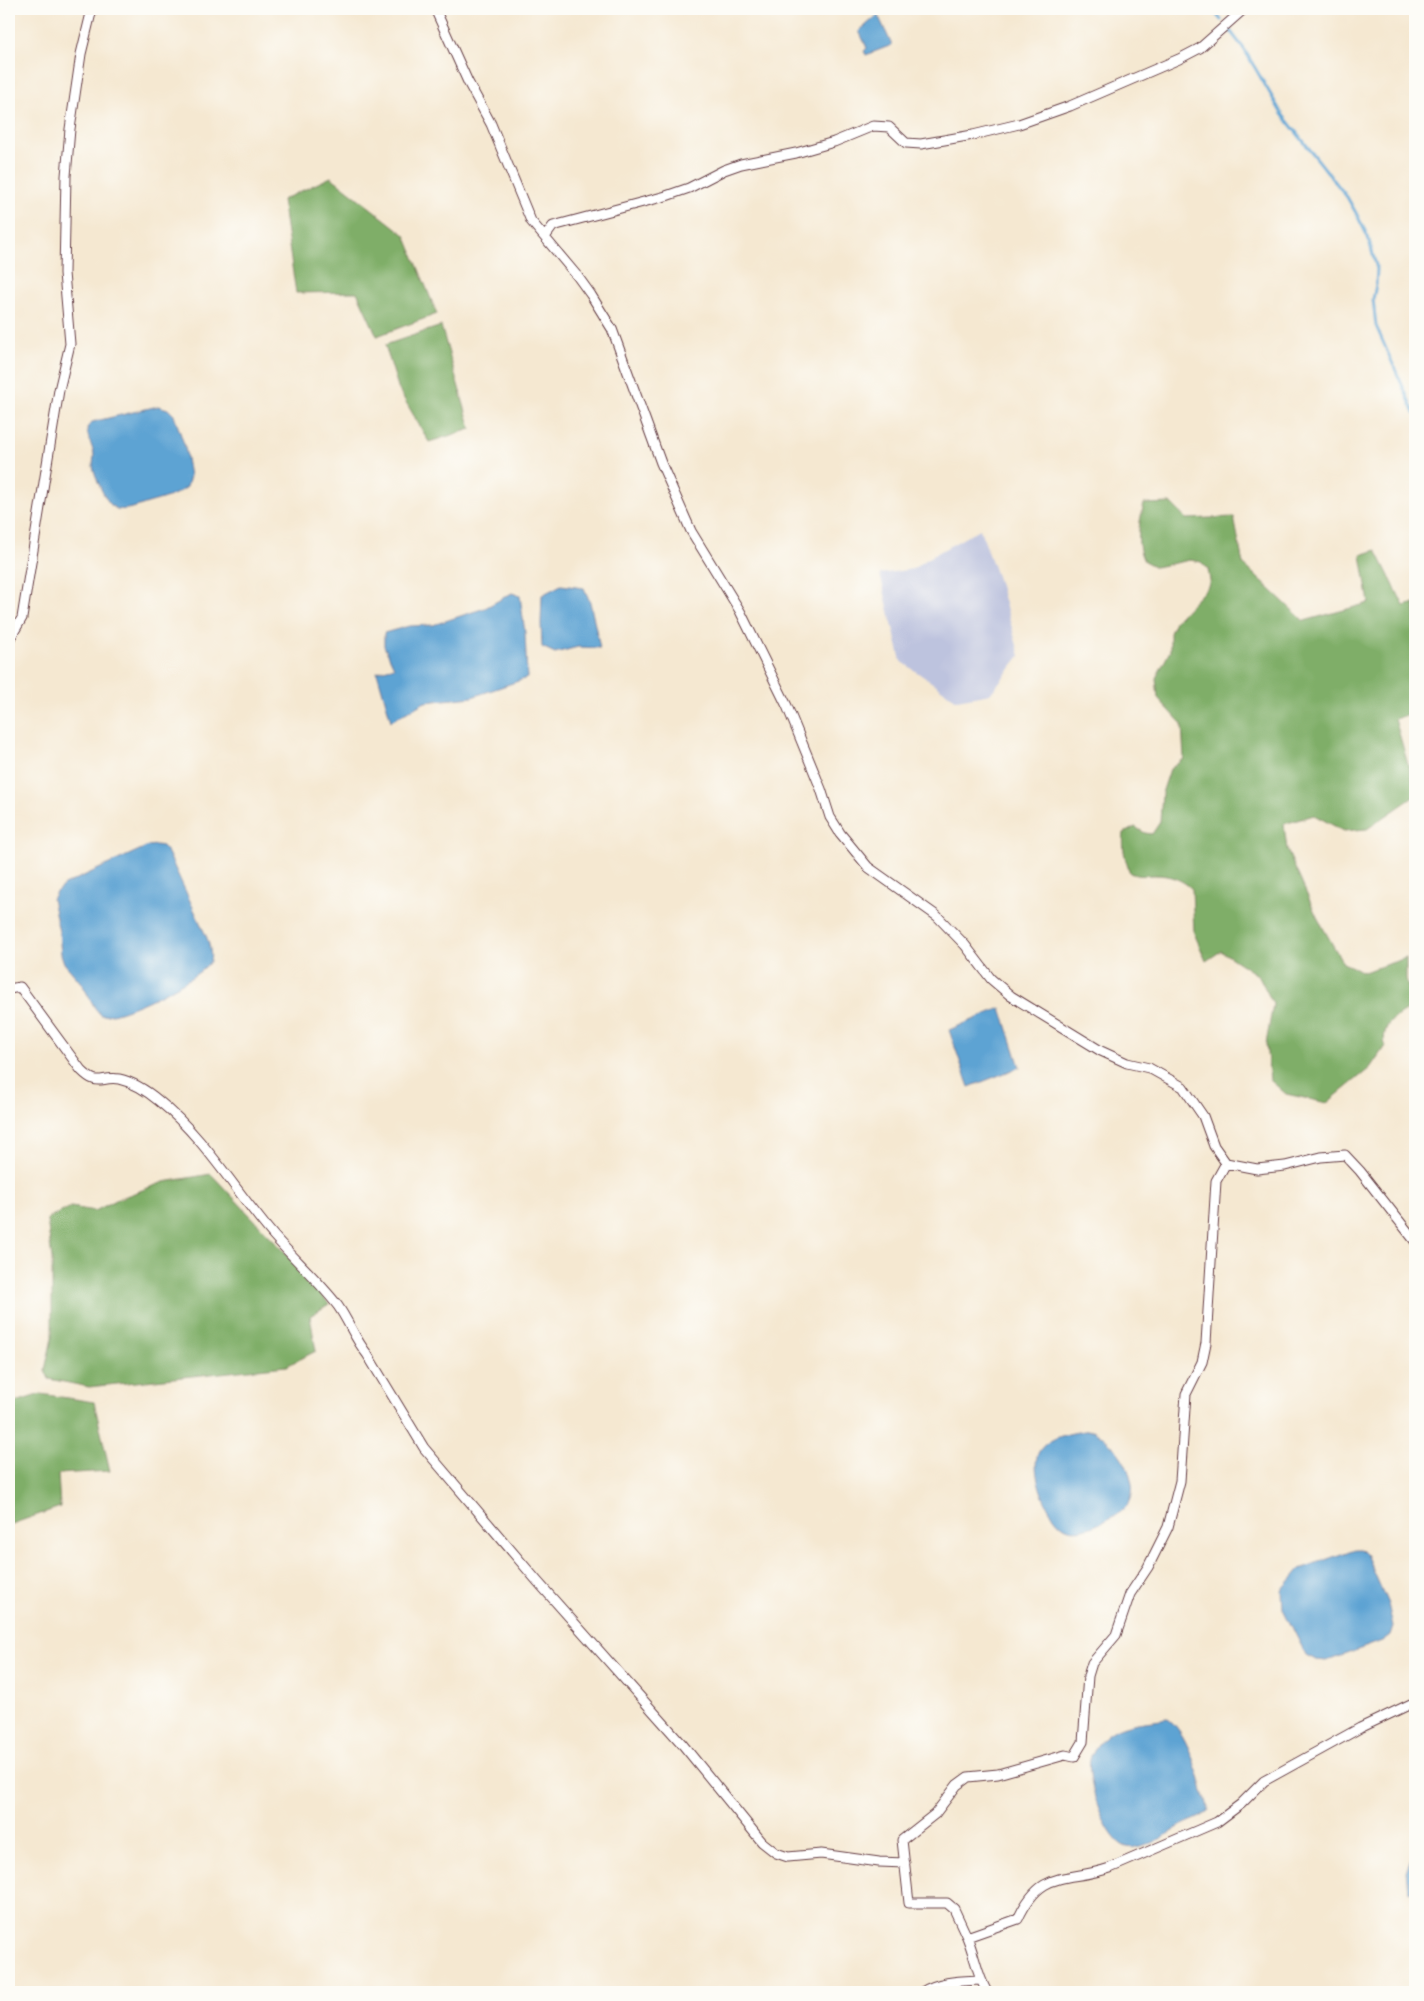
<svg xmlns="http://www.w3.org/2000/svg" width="1424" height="2001" font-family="'Libre Caslon Text',serif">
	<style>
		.industrial { fill: #bdc3de }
		.forest { fill: #7fae68; stroke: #64664a }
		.water { fill: #5da3d3; stroke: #54617f }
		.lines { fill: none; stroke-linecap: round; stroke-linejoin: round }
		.stream { stroke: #5da3d3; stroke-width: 3 }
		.minor-casing { stroke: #643d44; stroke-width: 11 }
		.minor { stroke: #fff; stroke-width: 9 }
	</style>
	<rect width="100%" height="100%" fill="#fdfcf7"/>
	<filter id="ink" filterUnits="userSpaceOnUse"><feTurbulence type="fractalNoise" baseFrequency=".02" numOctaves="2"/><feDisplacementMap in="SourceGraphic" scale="10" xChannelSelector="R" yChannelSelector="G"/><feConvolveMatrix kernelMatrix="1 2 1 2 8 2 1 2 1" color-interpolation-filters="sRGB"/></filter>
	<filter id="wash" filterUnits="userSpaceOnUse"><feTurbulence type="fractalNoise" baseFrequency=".0096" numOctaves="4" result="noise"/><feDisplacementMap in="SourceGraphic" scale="20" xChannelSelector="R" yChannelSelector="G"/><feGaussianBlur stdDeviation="1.12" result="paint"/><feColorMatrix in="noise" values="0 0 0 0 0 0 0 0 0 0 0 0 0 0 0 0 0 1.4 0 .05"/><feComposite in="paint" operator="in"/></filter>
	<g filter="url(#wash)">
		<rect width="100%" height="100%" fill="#f5e8d1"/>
		<path class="industrial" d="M980,529L998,579L1020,656L990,694L957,700L901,661L880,574L913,569L927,559Z"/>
		<path class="forest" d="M331,177L405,235L437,314L377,336L357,292L296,293L282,200Z
			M441,326L471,429L429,442L399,390L385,345Z
			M1171,503L1186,519L1234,517L1243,564L1304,621L1369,603L1361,555L1376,550L1404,606L1415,603V712L1395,719L1415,789V796L1367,829L1344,831L1314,815L1284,824L1287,850L1317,917L1343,963L1364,972L1406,958V980L1414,1006C1396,1017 1381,1022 1385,1046L1370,1068L1327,1103L1286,1094L1270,1080L1266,1044L1273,1004L1259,976L1221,951L1206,961L1194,933L1192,889C1182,879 1169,875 1155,875C1145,875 1139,877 1130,873C1125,859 1122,848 1124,833L1135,827L1145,833L1152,834L1160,822L1162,793L1170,769L1184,759L1182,724L1158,698L1156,678L1170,651V633L1175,621L1207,588L1210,581L1208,569L1201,562L1190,560L1156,567L1144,561C1135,545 1139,522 1144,504Z
			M211,1174L301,1269L329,1304L310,1316L316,1351L286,1366L89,1387L49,1379L45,1370L52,1338V1259L47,1219L71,1207L95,1211L118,1199L164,1182Z
			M41,1394L94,1402L110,1471L58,1474L60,1507L9,1525V1404Z"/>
		<path class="water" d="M878,15L892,45L866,55L864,51L867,48L859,31Z
			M158,406L168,409L174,415L185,447L190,476L187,487C175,496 162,499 148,503C139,506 126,511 117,509C106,506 95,476 93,466C93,462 94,458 94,454C92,445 87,437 87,428L92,422Z
			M561,585L584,588L590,602L600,648L578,647L555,653L542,647L541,623L542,595Z
			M512,593L520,596L525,633L527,678L472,697L425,702L391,721L377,672L394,667L384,646V633L409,626L433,625L485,608Z
			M156,845L162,846L168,853L207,938C209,944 212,954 210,961C203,977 118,1019 101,1015L95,1008L82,984L64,963L61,954L59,932L52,899L56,892L64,885L148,846Z
			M1001,1008L1020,1067L969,1087L949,1030Z
			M1093,1430C1112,1442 1128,1460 1132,1484C1134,1498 1128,1508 1116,1515C1103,1522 1084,1533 1069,1529C1049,1524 1027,1468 1040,1450C1051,1435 1076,1432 1093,1430Z
			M1355,1549H1361L1366,1554L1388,1604L1393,1626L1390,1635L1382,1641L1327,1661L1316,1660L1306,1655L1283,1609L1282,1590L1300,1569Z
			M1168,1719C1190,1734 1201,1786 1209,1811C1200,1819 1189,1821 1179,1827C1164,1836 1146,1851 1127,1847C1106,1842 1086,1780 1090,1760C1092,1750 1101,1739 1110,1733C1125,1722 1150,1722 1168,1719Z
			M1415,1848V1894L1408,1890L1406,1871Z"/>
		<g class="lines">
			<path class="stream" d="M1212,9L1221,20
				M1228,28L1244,49L1282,114L1347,197L1356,213L1368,237L1377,269L1376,285L1373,299L1376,326L1415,414"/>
		</g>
	</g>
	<g filter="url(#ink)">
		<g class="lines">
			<defs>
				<path id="minor" d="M435,9L468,82L491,124L531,221L578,277L591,295L612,329L661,463L691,531L740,611L787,706L821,789L830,817L840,833L868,867L937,916L965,945L991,979L1011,996L1101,1051L1127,1063L1149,1068L1183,1087L1203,1116L1214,1146L1226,1163L1257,1169L1285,1166L1321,1157L1345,1155L1360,1171L1415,1241
					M545,237L553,226L666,196L689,188L724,170L741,164L796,153L834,142L873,126L889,127L906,143L921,144L973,135L1019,124L1070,106L1179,59L1200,48L1244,9
					M9,640L22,618L59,390L70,344L64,273L66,176L70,129L81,54L92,9
					M9,989L20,987L81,1070C99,1088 100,1076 119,1079C133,1082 147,1091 159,1101C204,1137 236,1192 274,1236C295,1260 319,1281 338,1306C349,1322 355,1339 367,1354L424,1448L538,1582L683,1745L762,1842L776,1853L788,1857L821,1854L879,1862L905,1863
					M1226,1163L1216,1181L1206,1343L1202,1362L1186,1394L1180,1481L1168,1527L1148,1567L1130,1594L1116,1635L1092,1663L1088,1676L1083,1742L1074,1757L1065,1755L998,1774L968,1777L957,1785L935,1814L902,1840L909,1903H947L954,1909L967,1937L1018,1919C1042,1867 1066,1883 1110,1868L1217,1822L1241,1804L1264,1781L1360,1728L1415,1702
					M967,1937C975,1956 977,1975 987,1992
					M922,1992C939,1981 960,1981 980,1980"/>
			</defs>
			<use href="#minor" class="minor-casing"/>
			<use href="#minor" class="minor"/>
		</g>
	</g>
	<rect width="1424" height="2001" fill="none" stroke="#fdfcf7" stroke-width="30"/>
</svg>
